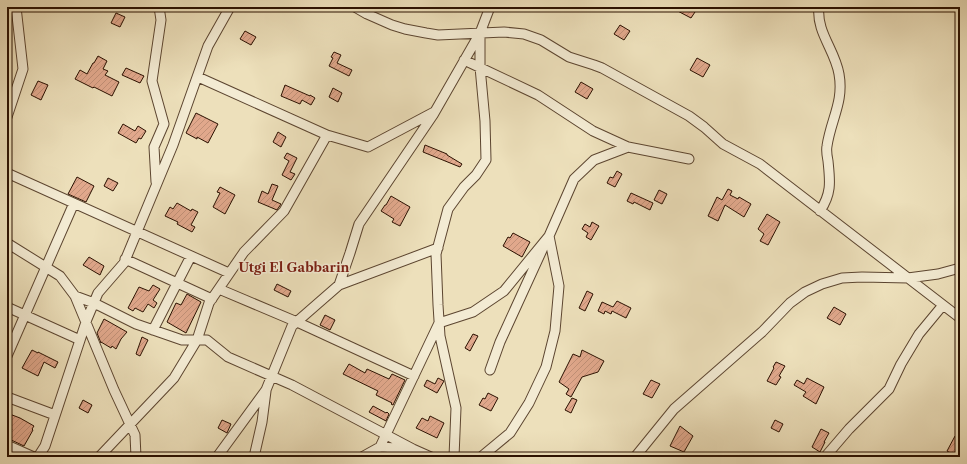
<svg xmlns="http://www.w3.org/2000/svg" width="967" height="464" font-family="'Libre Caslon Text',serif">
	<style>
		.building { fill: url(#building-hatch); stroke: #2b1101 }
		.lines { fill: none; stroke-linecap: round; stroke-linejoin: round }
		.minor-casing { stroke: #5c4530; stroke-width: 11 }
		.minor { stroke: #f3ebd3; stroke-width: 9 }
		.labels { text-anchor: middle; stroke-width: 3; stroke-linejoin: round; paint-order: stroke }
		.quarter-label { font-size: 13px; font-weight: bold; fill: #7a1f14; stroke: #f3ebd3 }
	</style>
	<defs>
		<pattern id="building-hatch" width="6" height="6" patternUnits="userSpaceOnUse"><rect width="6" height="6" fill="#e1a88c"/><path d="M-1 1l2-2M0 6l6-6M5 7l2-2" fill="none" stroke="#c19077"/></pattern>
	</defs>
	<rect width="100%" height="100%" fill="#ede0bb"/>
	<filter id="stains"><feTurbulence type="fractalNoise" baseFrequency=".005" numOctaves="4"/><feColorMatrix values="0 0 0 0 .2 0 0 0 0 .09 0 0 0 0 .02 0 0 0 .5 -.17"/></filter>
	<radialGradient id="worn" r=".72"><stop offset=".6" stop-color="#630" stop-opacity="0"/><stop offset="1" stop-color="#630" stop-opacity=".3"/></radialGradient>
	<path class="building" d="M670,7H685L695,12L691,18Z
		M116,13L125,17L120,27L111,23Z
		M620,25L630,31L624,40L614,34Z
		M245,31L256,37L251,45L240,39Z
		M334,52L341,55L337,63L352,70L349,76L329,66L333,58L331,57Z
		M98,56L107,61L103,69L108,71L105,75L119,82L112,96L94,87L93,88L75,79L80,70L87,74L93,63H94Z
		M697,58L710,65L703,77L690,70Z
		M126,68L144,76L140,83L122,75Z
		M38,81L48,85L41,100L31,95Z
		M581,82L593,89L587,99L575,92Z
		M285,85L310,96V95L315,98L311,105L302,100L300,104L281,96Z
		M333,88L342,93L338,102L329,97Z
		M196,113L218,124L208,143L197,137V139L186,133Z
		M123,124L135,131L138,126L146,131L141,139L139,138L136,143L118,133Z
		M278,132L286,137L281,147L273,142Z
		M425,145L447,154V155L462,164L460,167L423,152Z
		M287,153L297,158L290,172L295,174L291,180L282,175L289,161L284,158Z
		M617,171L622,174L615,187L607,183L610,177L613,178Z
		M77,177L94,186L86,202L68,194Z
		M108,178L118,183L113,191L104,186Z
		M272,184L278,186L272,200L281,204L277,210L258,202L262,191L268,194Z
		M220,187L235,195L225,214L213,207L220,193L217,192Z
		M728,189L732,191L730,195L738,199L739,197L751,204L744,217L725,205L718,221L708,216L717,197L722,200Z
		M659,190L667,194L662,204L654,200Z
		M631,193L653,203L650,210L634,202L633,204L627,201Z
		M391,196L410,207L400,226L392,222L394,219L381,211L385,205H386Z
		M177,203L191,211L192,209L198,212L191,225L195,227L192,232L177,224L178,222L165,216L170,207L173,209Z
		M767,214L780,222L768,245L760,241L764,234L758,229Z
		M592,222L599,226L591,240L586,237L588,233L582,229L585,224L590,227Z
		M513,233L530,242L522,257L503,246L508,237L510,238Z
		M89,257L104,266L100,275L83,265Z
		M277,284L291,291L288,297L274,290Z
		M153,285L160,289L153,300L157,303L154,308L148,304L143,312L135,308L133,311L128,308L139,287L149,291Z
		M587,291L593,294L585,311L579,308Z
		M187,294L201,302L186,333L167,322L176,303L181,305Z
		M617,301L631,308L626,318L612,311L611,314L605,311L604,314L598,311L602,302L613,307Z
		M834,307L846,314L840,325L827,318Z
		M325,315L335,320L330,330L320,325Z
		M104,319L127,332L121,339L116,349L112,346L111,348L101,342V343L97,333Z
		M473,334L478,336L470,351L465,348Z
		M142,337L148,340L140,356L136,354Z
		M32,350L38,353V352L58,362L55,368L44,362L38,376L22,368Z
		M582,350L604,361L598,372L582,377L571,397L566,394L569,389L559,382L573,354L580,357Z
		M776,362L785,366L779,376L781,377L776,385L767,381L774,368L773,367Z
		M349,364L365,373L367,369L389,379L392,374L405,380L393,405L391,404L392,403L376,395L378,391L343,374Z
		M438,378L444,381L437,393L424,386L427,380L435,384Z
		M807,378L824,387L816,404L803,396L806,392L794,385L797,380L804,384Z
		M651,380L660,384L652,398L643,394Z
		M488,393L498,398L491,411L479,405L483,398L485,399Z
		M572,398L577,400L571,413L565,410Z
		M83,400L92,405L88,413L79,408Z
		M373,406L386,413L387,412L389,414L386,421L369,412Z
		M7,413L20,418L34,426L32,429L33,430L24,446L7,438L12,429L11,428L12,427L7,424Z
		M430,416L444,423L437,438L416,428L422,418L428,421Z
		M222,420L231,424L227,433L218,428Z
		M775,420L783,424L779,432L771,428Z
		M680,426L693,436L684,452L670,446Z
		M821,429L829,433L824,442H825L820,452L812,447Z
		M955,436L960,439V449L956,456L947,451Z"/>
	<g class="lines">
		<defs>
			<path id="minor" d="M355,7L367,14L392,25L405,29L426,33L438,35L504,32L524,34L541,40L569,57L594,65L602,68L689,116L704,127L723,144L760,164L960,318
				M819,7C816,32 835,50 839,74C844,102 831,119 827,146C826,151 827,156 828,161C830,181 832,193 820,211
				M464,60L538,95L593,131L628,147
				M7,117L23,69L16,7
				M327,135L368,147L434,112
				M7,173L229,273
				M156,182L154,147L164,124L152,81L161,20L159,7
				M7,243L60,276L75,296L114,390L135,435L136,457
				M125,259L212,299
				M339,285L438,248
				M219,289L297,322L414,376
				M75,296L94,303L136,324L182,340H207L228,357L292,385L413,449
				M7,307L80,340
				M153,330L191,256
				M7,356L74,203
				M490,370L500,342L543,248
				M7,397L55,415
				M7,445L34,457
				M380,447L439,323L473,312L504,291L549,236
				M38,457L45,446L87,319L98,293L124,263L173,145L208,46L230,7
				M99,457L174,378L197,340L209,303L244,252L284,211L327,135L198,77
				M217,457L266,390L292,326L339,285L350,253L359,224L433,115L480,33
				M254,457L262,422L266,391
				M362,457L380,447L413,449L431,457
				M454,457L456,408L440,336L438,305L436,254L448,209L464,187L476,175L486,160L485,121L480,67V33L490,7
				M481,457L510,433L529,403L546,367L555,331L559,286L549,236L574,179L594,160L628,147L689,159
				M635,457L674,409L762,332L790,303L805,292L822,284L842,278L862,277L908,278L938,274L960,268
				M825,457L849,429L889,389L901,364L919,334L943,305"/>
		</defs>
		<use href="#minor" class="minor-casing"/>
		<use href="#minor" class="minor"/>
	</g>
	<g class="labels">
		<g class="quarter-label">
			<text x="294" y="272">Utgi El Gabbarin</text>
		</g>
	</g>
	<rect width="967" height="464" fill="none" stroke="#ede0bb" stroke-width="24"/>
	<rect x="8" y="8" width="951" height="448" fill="none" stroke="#2b1101" stroke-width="2"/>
	<rect x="12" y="12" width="943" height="440" fill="none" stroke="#2b1101"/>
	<rect width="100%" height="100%" filter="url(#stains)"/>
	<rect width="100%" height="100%" fill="url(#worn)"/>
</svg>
